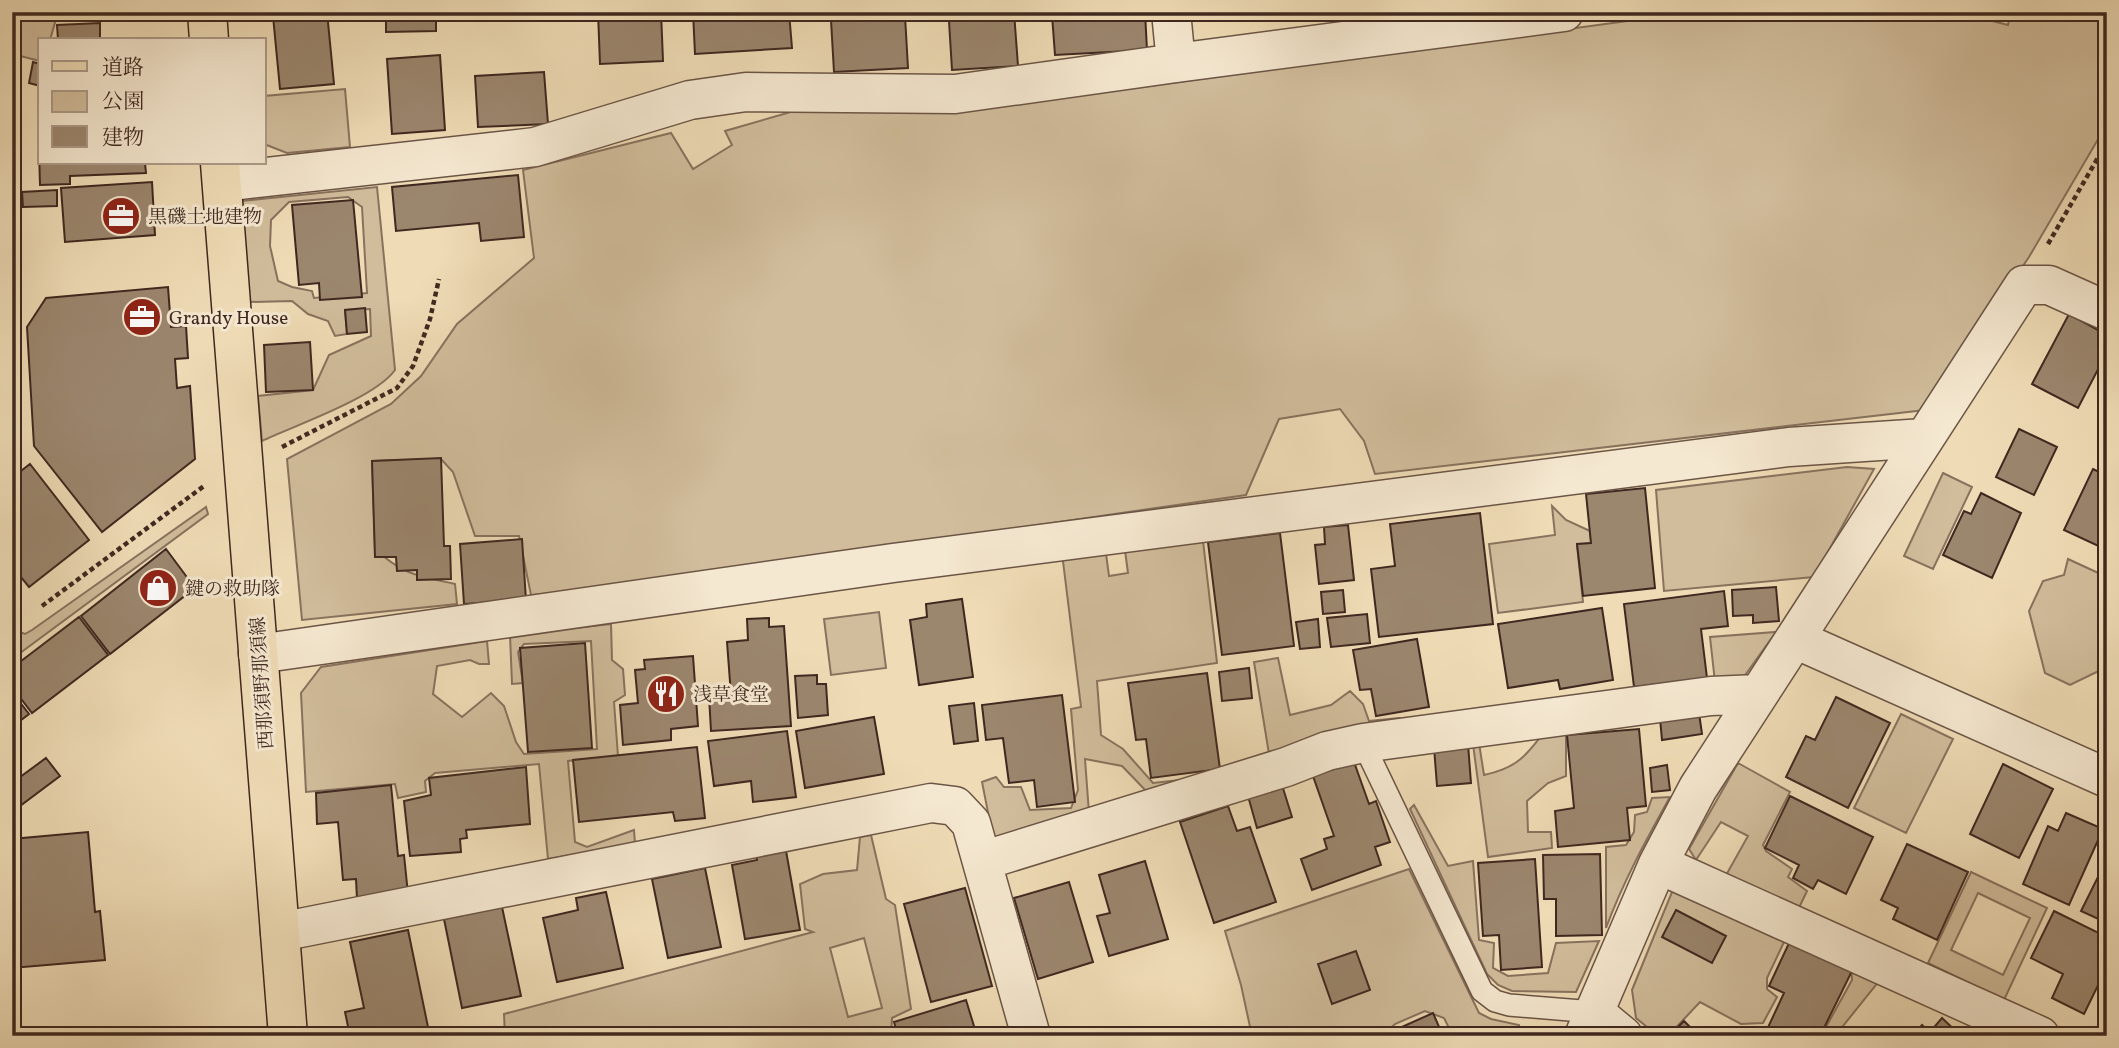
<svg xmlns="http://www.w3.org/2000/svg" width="2119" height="1048" font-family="Vollkorn,'Noto Serif JP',serif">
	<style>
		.green { fill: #d1bd9c; stroke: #88725e; stroke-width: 2; fill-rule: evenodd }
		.building { fill: #9b866e; stroke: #3f2820; stroke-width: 2 }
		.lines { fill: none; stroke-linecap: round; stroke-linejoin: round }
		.service-casing { stroke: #6b5546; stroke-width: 24 }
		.minor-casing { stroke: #6b5546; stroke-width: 41 }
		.primary-casing { stroke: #3f2820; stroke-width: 41 }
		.path { stroke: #3f2820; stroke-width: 4.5; stroke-dasharray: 5 3.5; stroke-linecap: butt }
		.service { stroke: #f5e8d0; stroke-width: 21 }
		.minor { stroke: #f5e8d0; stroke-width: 38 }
		.primary { stroke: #efdcb6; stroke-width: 38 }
		.labels { text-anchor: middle; stroke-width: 6; stroke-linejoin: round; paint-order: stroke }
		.poi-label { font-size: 19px; fill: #3f2820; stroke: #f5e8d0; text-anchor: start }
		.street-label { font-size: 19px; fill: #3f2820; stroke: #f5e8d0 }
	</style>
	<rect width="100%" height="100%" fill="#efdcb6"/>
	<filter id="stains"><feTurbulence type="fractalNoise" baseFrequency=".00286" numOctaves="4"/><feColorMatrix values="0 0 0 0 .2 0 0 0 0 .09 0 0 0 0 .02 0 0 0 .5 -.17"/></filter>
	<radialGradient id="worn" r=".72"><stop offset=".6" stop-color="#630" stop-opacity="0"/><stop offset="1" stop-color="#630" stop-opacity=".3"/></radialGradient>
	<path class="green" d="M12,12H58L50,40H40V61L12,54Z
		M1694,12H1957L2008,25L2011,12H2107V124L2029,257L1925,410L1375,474L1364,441L1340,409L1279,419L1246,495L574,592L531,595L519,536H475L453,472L441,459L372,461L375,549C403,575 419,576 455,584L457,604L302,620L287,459L391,404L421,376L457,324L534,258L523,170L671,133L693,169L732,145L725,131L794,111L957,112Z
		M345,89L350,147L287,153L264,144V96Z
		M377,187L395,370C375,398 296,425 262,441L258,396L313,390L329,355L371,336L370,309L345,310L347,334L335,336L328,321L308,314L292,301L249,302L242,201ZM348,197L362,207L367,293L314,298L312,291L292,287L278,281L270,246L271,220L289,202Z
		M1847,467L1874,469L1814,577L1664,591L1656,490Z
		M1943,473L1972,487L1933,569L1904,556Z
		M1552,506L1566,520L1590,531L1591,543L1577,545L1583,602L1498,613L1489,544L1555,535Z
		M206,507L208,514L12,659V629L25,634L32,630Z
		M1202,532L1217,663L1097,681L1101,735L1123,749L1153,783L1189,779L1150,795L1122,766L1085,759L1089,813L994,843L982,782L996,777L1004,787H1021L1030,810L1071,808L1078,790L1071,709L1081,707L1062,553L1105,546L1109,576L1128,573L1124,543Z
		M2068,559L2107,577V667L2070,685L2045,673L2029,611L2043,581L2064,575Z
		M879,612L886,668L831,675L824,619Z
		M611,624L612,660L623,669L625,695L614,702L618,756L568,761L575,842L587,847L634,830L635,844L548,859L539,764L435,773L425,781L426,792L398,798L395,784L306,792L301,693L321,667L487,641L489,664H479L470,660L437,666L433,694L462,717L491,693L504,706L516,742L524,754L597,749L591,641L524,644L518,652L523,683L512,684L510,635Z
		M1776,632L1743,678L1715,682L1710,637Z
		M1278,658L1290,715L1331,705L1350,691L1363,704L1369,721L1399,718L1410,721L1269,754L1254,662Z
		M1901,714L1953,739L1906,833L1854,808Z
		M1566,728V776L1548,783L1527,801L1528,832H1551L1552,848L1488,857L1473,744L1479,743L1484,775C1517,768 1526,756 1545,731Z
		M1738,763L1790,792L1763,845L1766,851L1792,869L1788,877L1807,891L1798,910L1725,877L1748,836L1721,822L1696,860L1689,849Z
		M1670,797C1646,840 1623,882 1606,928V847L1626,845L1634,832L1635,815L1647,812L1652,798Z
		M1414,805L1448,866L1473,861L1479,940L1494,943L1493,968L1508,976L1548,973L1556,943L1599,941L1576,992L1512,991L1498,985L1487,974L1410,809Z
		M871,835L886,899L895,905L911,1009L892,1018L891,1036H505L504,1014L813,932L805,929L800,884L823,874L857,870L860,837ZM864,938L882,1008L848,1017L830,948Z
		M1409,869L1479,1013L1491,1019L1519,1025L1521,1035L1453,1036L1444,1018L1425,1011L1395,1024L1382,1036H1252L1241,985L1225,931Z
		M1971,872L2047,908L2004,1000L1928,963ZM1978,893L2030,918L2003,975L1951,950Z
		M1688,885L1883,976L1835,1036H1821L1852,980L1851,967L1797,940L1784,942L1767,978V989L1777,997L1763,1023L1741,1024L1700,1002L1668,1036H1658L1636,1018L1632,990L1672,892Z"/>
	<path class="building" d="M314,12H327L334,84L280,89L273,16Z
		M386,12H436V31L386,32Z
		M461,12H521V18L461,20Z
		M598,12H661L663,61L600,64Z
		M693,12H789L792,48L695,54Z
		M969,12H1014L1018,66L952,70L949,21L970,20Z
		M1095,12H1145L1147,50L1055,55L1052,15Z
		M905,16L908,68L834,72L831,20Z
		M100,23V40H58L57,25Z
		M440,55L445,130L392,134L387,59Z
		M33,62L40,64V86L29,83Z
		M544,72L548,124L478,127L475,76Z
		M40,114V163H145L146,173L70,176V184L40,185L38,115Z
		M518,175L524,237L481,241L479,223L396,231L392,187Z
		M152,182L155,235L65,242L61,188Z
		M57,190V206L23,207L22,192Z
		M353,200L362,297L320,300L319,283L299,285L292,205Z
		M168,287L171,327L186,326L188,358L175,359L177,388L190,386L195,459L102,532L34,446L27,327L46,298Z
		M365,308L367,332L347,334L345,310Z
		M2069,314L2107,335V352L2078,408L2032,384Z
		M310,342L313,390L266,392L264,345Z
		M2019,429L2057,447L2034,495L1996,477Z
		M441,458L444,546H450L451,579L417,580V570L397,571L396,557H375L372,461Z
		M30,464L89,540L29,587L12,566V478Z
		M2093,469L2107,476V550L2064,530Z
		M1645,488L1655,588L1583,596L1577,544L1591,543L1586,494Z
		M1981,493L2021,513L1992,578L1943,555L1964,511L1971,514Z
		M1480,513L1493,624L1379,637L1371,569L1395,566L1390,524Z
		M1348,525L1354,580L1319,584L1315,545L1325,544L1324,527Z
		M1280,533L1294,646L1222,655L1208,542Z
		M522,539L526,600L464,604L460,544Z
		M166,549L195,588L110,654L81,616Z
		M1776,587L1779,621L1753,623V615L1733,616L1732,590Z
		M1343,590L1345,612L1323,614L1321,592Z
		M1724,591L1728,626L1701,629L1707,678L1634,687L1624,604Z
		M962,599L973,677L919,685L910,620L927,617L926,604Z
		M1602,608L1613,680L1560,689L1558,680L1508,688L1498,624Z
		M1367,614L1370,643L1331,647L1327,618Z
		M79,617L108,655L32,713L12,687V668Z
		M769,618V627L784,626L791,726L711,731L709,696L731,695L727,642L748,640L747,619Z
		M1318,619L1320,647L1300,649L1296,622Z
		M1417,639L1429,707L1376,716L1371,689L1360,690L1353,650Z
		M585,643L592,748L528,752L520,648Z
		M693,656L698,726L671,729V740L623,745L620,705L638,703L635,670L645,669L644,660Z
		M1249,668L1252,698L1222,701L1219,672Z
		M1207,673L1220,769L1151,778L1146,739L1136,740L1128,683Z
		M817,675V684H826L828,715L798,718L795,676Z
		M12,692L29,714L12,727Z
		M1062,695L1075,802L1037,807L1034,780L1009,783L1003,738L986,740L982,705Z
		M1836,697L1890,723L1848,808L1786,777L1806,736L1815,740Z
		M974,703L978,741L954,744L949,706Z
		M1699,713L1702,734L1662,740L1660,718Z
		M874,717L884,774L805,788L796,731Z
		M1639,729L1646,806L1627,808L1630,840L1558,847L1555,811L1574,808L1567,735Z
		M787,731L796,797L753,802L751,781L714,786L708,741Z
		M1468,744L1471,783L1437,786L1434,747Z
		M697,747L705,818L675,821L673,812L579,822L573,760Z
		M46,758L60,776L12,812V783Z
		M1354,762L1369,804L1376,801L1390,842L1375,847L1381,865L1312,890L1301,859L1327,849L1324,839L1334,836L1313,776Z
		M2003,764L2053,789L2019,858L1970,834Z
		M1667,765L1670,790L1652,792L1650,768Z
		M526,767L530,824L466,830L467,838L460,839L461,852L410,856L404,801L431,795L429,778Z
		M391,785L398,856L404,855L408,894L357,899L356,879L343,880L338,822L317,824L316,793Z
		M1282,785L1292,817L1257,828L1248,796Z
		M1790,796L1873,837L1846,894L1818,880L1813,889L1793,878L1799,865L1765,848Z
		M1228,806L1237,831L1250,827L1276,902L1214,923L1180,822Z
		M2066,813L2103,829L2069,905L2023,884L2048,826L2058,831Z
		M88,832L95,912L100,911L105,960L12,968V839Z
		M1907,844L1968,872L1937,940L1893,919L1898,908L1881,900Z
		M785,845L800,930L745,939L732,865L757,860L756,850Z
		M1600,854L1602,935L1556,936V899H1544L1543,855Z
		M1535,859L1542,967L1501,970L1499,935L1483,936L1478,863Z
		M2107,859V923L2081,911Z
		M1145,861L1168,939L1109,956L1097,916L1110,913L1099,875Z
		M705,868L721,947L668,958L652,879Z
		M1069,882L1093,962L1038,979L1014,898Z
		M965,888L992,986L931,1002L904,904Z
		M606,892L623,968L557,982L543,918L578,910L576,898Z
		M502,907L521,996L462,1008L444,919Z
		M1676,910L1726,936L1712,963L1662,937Z
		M2054,911L2107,937V967L2084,1014L2052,998L2063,974L2031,958Z
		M408,930L428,1027L384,1036H350L345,1012L364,1008L350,942Z
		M1790,941L1852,971L1820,1036H1764L1784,993L1769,986Z
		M1356,951L1370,990L1332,1004L1318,964Z
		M966,1000L977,1036H898L894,1022Z
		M1433,1013L1443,1036H1384V1035Z
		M1942,1018L1961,1036H1913L1922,1025L1930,1032Z
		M1684,1021L1699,1036L1670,1035Z"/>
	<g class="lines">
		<defs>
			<path id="service" d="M1363,743L1482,991L1495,1001L1509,1005L1594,1012"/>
			<path id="minor" d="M1171,12L1176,63
				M222,182L535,147L690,100L746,92L955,94L1176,63L1564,12
				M1795,639L2107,778
				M258,654L893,563L1789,447L1924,438
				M982,861L1286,767L1327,751L1363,743L1711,696L1758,694
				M1658,864L2040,1036
				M280,932L931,803L955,806L971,823L1031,1036
				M1594,1012L1623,1036
				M1584,1036L1658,864L1698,788L2024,285H2049L2107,311"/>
			<path id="primary" d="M207,12L209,40
				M220,163L288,1036"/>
		</defs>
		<use href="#service" class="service-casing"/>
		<use href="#minor" class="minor-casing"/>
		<use href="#primary" class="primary-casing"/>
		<path class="path" d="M2048,244L2107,142
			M282,447L397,388L413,366L430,319L439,279
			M42,606L204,486"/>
		<use href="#service" class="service"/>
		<use href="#minor" class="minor"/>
		<use href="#primary" class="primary"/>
	</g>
	<defs>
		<symbol id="office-disc" viewBox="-11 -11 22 22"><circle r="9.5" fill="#8f2418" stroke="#f5e8d0"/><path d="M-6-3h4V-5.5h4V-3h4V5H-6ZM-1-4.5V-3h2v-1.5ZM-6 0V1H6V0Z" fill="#fff"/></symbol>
		<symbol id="shop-disc" viewBox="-11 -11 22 22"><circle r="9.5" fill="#8f2418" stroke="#f5e8d0"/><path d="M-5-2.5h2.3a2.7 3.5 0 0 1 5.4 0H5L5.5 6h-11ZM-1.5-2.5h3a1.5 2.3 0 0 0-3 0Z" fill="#fff"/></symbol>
		<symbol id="restaurant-disc" viewBox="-11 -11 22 22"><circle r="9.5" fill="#8f2418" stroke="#f5e8d0"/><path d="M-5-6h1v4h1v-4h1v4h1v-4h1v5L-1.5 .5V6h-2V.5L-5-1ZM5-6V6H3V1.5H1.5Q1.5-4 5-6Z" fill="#fff"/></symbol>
	</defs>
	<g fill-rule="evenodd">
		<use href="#office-disc" x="99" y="194" width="44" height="44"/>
		<use href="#office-disc" x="120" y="295" width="44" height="44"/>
		<use href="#shop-disc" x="136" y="566" width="44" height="44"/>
		<use href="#restaurant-disc" x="644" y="672" width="44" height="44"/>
	</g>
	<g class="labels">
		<g class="poi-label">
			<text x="148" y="223">黒磯土地建物</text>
			<text x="169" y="324">Grandy House</text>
			<text x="185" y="595">鍵の救助隊</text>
			<text x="693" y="701">浅草食堂</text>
		</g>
		<g class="street-label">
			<text transform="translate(261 683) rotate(-94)" y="7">西那須野那須線</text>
		</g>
	</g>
	<rect width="2119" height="1048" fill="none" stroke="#efdcb6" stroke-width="42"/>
	<rect x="14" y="14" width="2091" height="1020" fill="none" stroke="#3f2820" stroke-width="3.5"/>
	<rect x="21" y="21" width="2077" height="1006" fill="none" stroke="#3f2820" stroke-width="2"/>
	<rect x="38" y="38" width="228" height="126" fill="#f5e8d0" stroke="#ac9b8a" stroke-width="2"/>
	<rect x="52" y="61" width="35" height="10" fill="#efdcb6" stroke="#ac9b8a" stroke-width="2"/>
	<text x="102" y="74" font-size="21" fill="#3f2820">道路</text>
	<rect x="52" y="91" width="35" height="21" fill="#d1bd9c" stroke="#ac9b8a" stroke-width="2"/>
	<text x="102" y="108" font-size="21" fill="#3f2820">公園</text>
	<rect x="52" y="126" width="35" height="21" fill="#9b866e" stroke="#ac9b8a" stroke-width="2"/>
	<text x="102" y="144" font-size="21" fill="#3f2820">建物</text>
	<rect width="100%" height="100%" filter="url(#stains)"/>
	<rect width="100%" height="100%" fill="url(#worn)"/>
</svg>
